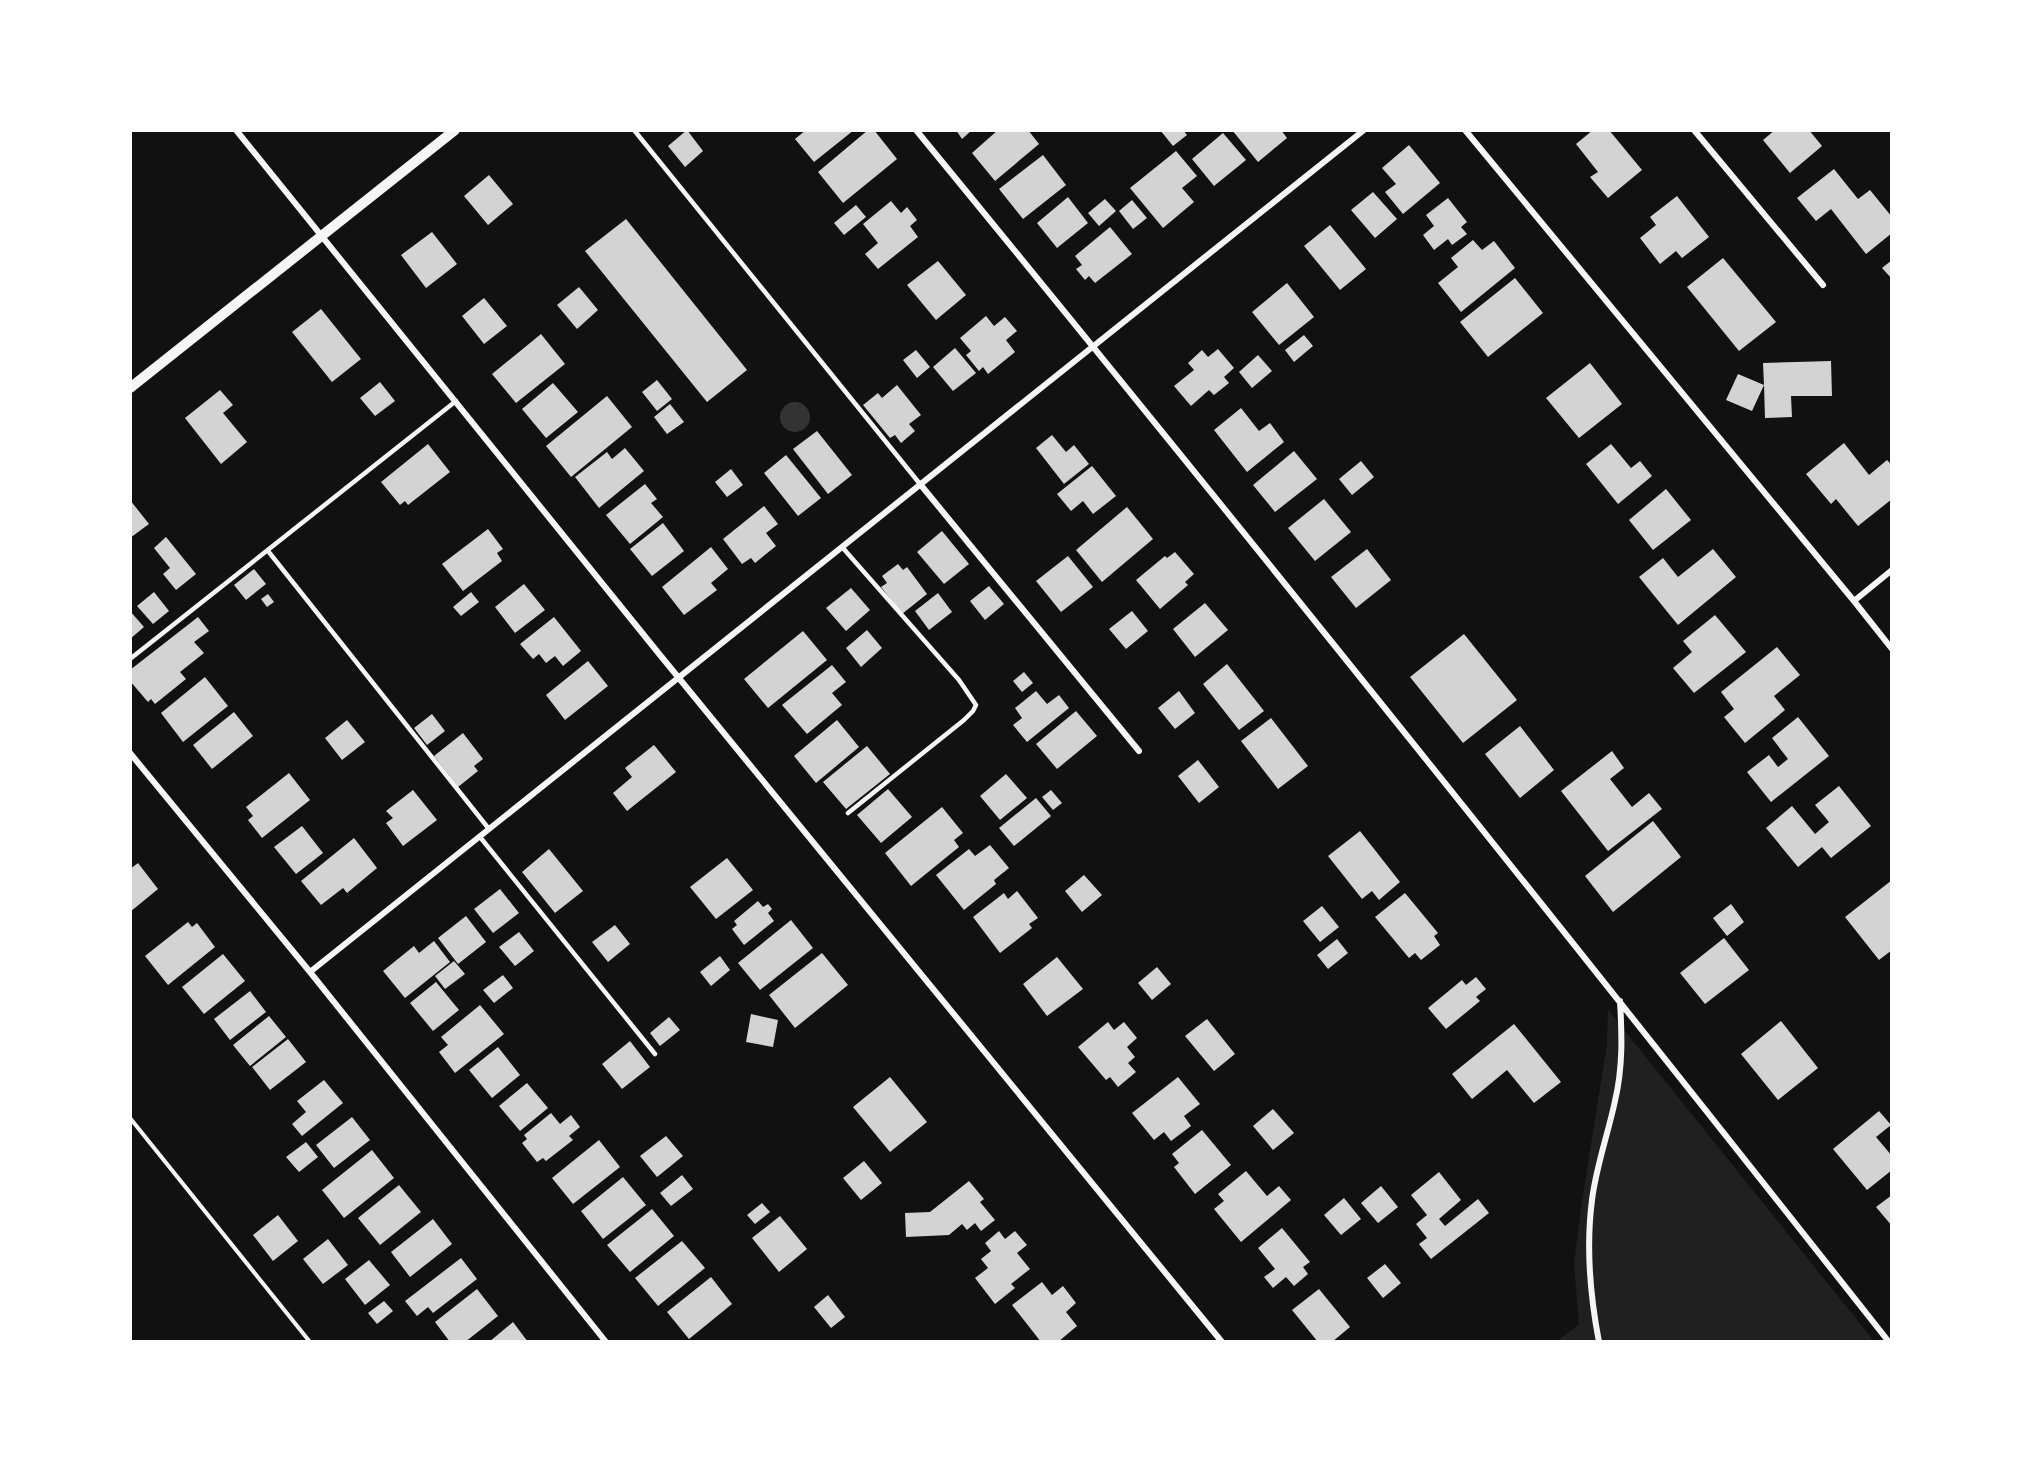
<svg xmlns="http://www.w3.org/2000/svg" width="2022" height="1472" font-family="Quicksand,sans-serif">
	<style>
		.green { fill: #202020 }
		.water { fill: #333 }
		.building { fill: #d3d3d3 }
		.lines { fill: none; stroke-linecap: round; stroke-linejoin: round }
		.path { stroke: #f5f5f5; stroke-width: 4 }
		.service { stroke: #f5f5f5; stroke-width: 4.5 }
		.minor { stroke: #f5f5f5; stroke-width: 6 }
		.tertiary { stroke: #f5f5f5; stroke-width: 10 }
	</style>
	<rect width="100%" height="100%" fill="#111"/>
	<path class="green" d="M1608,1010L1874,1341L1556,1342L1579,1324L1574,1264L1582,1201L1607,1044Z"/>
	<path class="water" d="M780 417a15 15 0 1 1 30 0a15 15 0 1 1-30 0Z"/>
	<path class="building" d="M687,130L703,151L685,167L668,146Z
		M806,130H854L814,162L795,139Z
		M868,130H874L897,159L843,203L818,172Z
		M956,130H972L962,139Z
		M998,130H1028L1039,144L995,181L972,153Z
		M1160,130H1183L1187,135L1173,146Z
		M1232,130H1281L1287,138L1258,162Z
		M1593,130H1609L1642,170L1608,198L1590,177L1598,172L1576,144Z
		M1775,130H1809L1822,146L1790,173L1763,140Z
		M1223,133L1246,160L1214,186L1192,159Z
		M1409,145L1440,183L1403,214L1385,192L1396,184L1382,168Z
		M1176,151L1197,176L1182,188L1194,202L1163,228L1130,188Z
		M1043,155L1066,185L1023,219L999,189Z
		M1834,169L1858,199L1870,190L1892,217V233L1866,254L1831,209L1816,221L1797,198Z
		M489,175L513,204L488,225L464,196Z
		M1373,192L1397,219L1375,238L1351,210Z
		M1677,196L1709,237L1682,258L1676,251L1660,264L1640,238L1656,225L1650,217Z
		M1068,197L1088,223L1057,248L1037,223Z
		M1448,198L1467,222L1461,227L1467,234L1452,245L1448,239L1434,250L1423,235L1434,226L1426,215Z
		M1105,199L1116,211L1099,226L1088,213Z
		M1132,200L1147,218L1133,229L1119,211Z
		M891,201L901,213L907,207L917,220L910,226L918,237L878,269L865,254L878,243L863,224Z
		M856,205L866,217L844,235L834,223Z
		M626,219L747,370L707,402L585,251Z
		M1330,225L1366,269L1340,290L1304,246Z
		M1110,227L1132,254L1095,283L1089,276L1085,280L1076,269L1082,265L1075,256Z
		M432,232L457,264L426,288L401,255Z
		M1473,240L1482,250L1494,241L1515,268L1461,312L1438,283L1458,267L1451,258Z
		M1723,258L1776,322L1739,351L1687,287Z
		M1892,260V279L1882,268Z
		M938,261L966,295L936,320L907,285Z
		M1515,278L1543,313L1488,357L1460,322Z
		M1287,283L1314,317L1279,345L1252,312Z
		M579,287L598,310L577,329L557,305Z
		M484,298L507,326L484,344L462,316Z
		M321,309L361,359L332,382L292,332Z
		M986,316L994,326L1005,317L1017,331L1006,340L1015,352L988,374L983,367L979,371L966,355L971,351L960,338Z
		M541,334L565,364L516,403L492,374Z
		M1304,335L1313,346L1294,362L1285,350Z
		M955,348L976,373L953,391L933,367Z
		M1218,349L1234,368L1224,377L1229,383L1214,395L1209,390L1191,406L1174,386L1194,370L1188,363L1202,350L1208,357Z
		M916,350L930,367L917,378L903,360Z
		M1258,355L1272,371L1252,388L1239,372Z
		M1831,361L1832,396H1791L1792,417L1765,418L1764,385L1752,411L1726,400L1738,374L1764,385L1763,363Z
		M1590,363L1622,404L1579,438L1546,398Z
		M657,380L672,399L657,411L642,392Z
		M380,382L395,401L375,416L360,398Z
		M553,383L578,412L546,438L522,409Z
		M897,385L921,415L909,424L915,431L901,443L895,435L890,438L863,405L878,393L882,398Z
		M220,390L233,405L223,413L247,442L221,464L185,418Z
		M607,396L632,427L571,477L546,446Z
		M670,404L684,422L667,434L654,417Z
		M1241,408L1259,431L1270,423L1284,442L1247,472L1214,430Z
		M817,431L852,475L828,494L793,449Z
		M1052,435L1066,452L1074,445L1089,464L1064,484L1036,448Z
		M1844,443L1869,475L1887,460L1892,465V499L1858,526L1836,499L1831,504L1806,474Z
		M428,444L450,472L408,505L405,501L400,505L381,482Z
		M1611,444L1631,468L1640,461L1652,476L1618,504L1586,464Z
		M625,448L644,471L599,508L575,477L607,452L612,459Z
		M1294,451L1317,479L1275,512L1253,485Z
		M786,455L821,498L798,516L764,473Z
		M1361,461L1374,477L1352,495L1339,479Z
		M1092,466L1116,496L1093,514L1083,501L1071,511L1057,494Z
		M731,469L743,485L727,497L715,482Z
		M645,484L657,499L651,503L663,517L630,544L606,515Z
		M1666,489L1691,520L1653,550L1629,520Z
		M1324,499L1351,532L1315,561L1288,528Z
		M130,500L149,524L130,538Z
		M764,506L778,524L766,533L776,546L755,563L751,558L742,564L723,539Z
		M1127,507L1153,539L1102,582L1076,550Z
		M663,523L684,551L652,576L630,549Z
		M488,529L503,549L497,553L502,561L463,591L442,564Z
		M942,531L969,564L944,584L917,552Z
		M166,537L196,574L176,590L163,574L170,568L154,548Z
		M711,547L728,569L711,583L717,590L684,615L662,587Z
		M1367,549L1391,580L1356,608L1331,577Z
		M1713,549L1736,577L1678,625L1639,577L1663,558L1678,577Z
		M1175,552L1194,574L1185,582L1188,585L1160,609L1136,580L1165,556L1167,558Z
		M1068,556L1093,587L1061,612L1036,581Z
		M898,564L903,570L907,567L927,594L902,614L881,587L887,583L882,576Z
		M254,569L266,584L246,600L234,585Z
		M524,584L545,610L515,633L495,607Z
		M989,586L1004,604L985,620L970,601Z
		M851,588L870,610L846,631L826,608Z
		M154,592L169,611L153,624L137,606Z
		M471,592L479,602L461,616L453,607Z
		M938,593L952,612L929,630L915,611Z
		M268,594L274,602L267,607L261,599Z
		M1205,603L1228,630L1195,657L1173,629Z
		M130,611L144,627L130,639Z
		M1132,611L1148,631L1126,649L1109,629Z
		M1715,615L1746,652L1694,693L1673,668L1692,652L1683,641Z
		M198,617L209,631L194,642L204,653L180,672L186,679L155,704L151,699L148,702L130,681V670Z
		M554,617L581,651L563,666L555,656L546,663L539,654L533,659L520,644Z
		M867,630L882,648L861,667L846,648Z
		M803,631L827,660L768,708L744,679Z
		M1464,634L1517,700L1463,743L1410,677Z
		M1777,647L1800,675L1774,696L1785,710L1745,743L1724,717L1734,709L1721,692Z
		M588,661L608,686L565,720L546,695Z
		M1227,664L1264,711L1239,730L1203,684Z
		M832,665L846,682L832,693L842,705L807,734L782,705Z
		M1024,672L1033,683L1022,692L1013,681Z
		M205,677L228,706L183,742L161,713Z
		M1036,691L1047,704L1059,695L1069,708L1027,742L1013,725L1022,718L1015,708Z
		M1179,691L1195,713L1175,729L1158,708Z
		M1076,711L1097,736L1057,769L1036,744Z
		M234,712L253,736L212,769L193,745Z
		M432,714L445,731L427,745L414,728Z
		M1798,717L1829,756L1771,802L1747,772L1769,755L1778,767L1788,759L1772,738Z
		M1271,718L1308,766L1278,789L1241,741Z
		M347,720L365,742L342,760L325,738Z
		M837,720L859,747L816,783L794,756Z
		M1520,726L1554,770L1520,798L1485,754Z
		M463,733L483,759L474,766L478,771L458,787L434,756Z
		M654,745L676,772L627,811L613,793L632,777L625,768Z
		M867,746L890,774L846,809L823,782Z
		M1612,751L1624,768L1610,779L1632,807L1649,793L1662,809L1608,851L1561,791Z
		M1198,760L1219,787L1199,803L1178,776Z
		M289,773L310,800L262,838L248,820L253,816L246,807Z
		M1006,774L1027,798L1000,820L980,796Z
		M1839,786L1871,826L1831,858L1822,847L1798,867L1766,828L1792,806L1815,834L1829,822L1815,805Z
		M888,789L912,817L881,843L857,815Z
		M413,790L437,820L403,846L386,823L393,818L386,811Z
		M1051,790L1062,803L1053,810L1042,797Z
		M1036,798L1051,816L1014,846L999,828Z
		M942,807L963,833L954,840L959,847L911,886L885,853Z
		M1653,821L1681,857L1613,912L1585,876Z
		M302,826L323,853L296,874L274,847Z
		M1360,831L1400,882L1379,900L1372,891L1362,899L1328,856Z
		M354,838L377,868L347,893L343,888L321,905L301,881Z
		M990,845L1009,868L994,880L996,884L964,910L936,875L969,849L975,856Z
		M549,849L583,891L555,913L522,872Z
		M727,858L753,890L716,919L690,887Z
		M138,863L158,889L130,912V869Z
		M1084,875L1102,895L1082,912L1065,891Z
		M1892,880V950L1879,960L1845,917Z
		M500,889L519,913L493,933L474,909Z
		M1017,891L1038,918L1029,924L1032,928L1000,953L973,917L1004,893L1008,899Z
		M1405,893L1438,933L1434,936L1440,945L1421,960L1415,953L1409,958L1375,917Z
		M758,901L763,907L768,904L772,909L768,913L774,921L744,945L732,929L737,925L734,921Z
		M1731,904L1744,922L1727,936L1713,918Z
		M1322,906L1339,927L1320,942L1303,921Z
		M466,916L486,942L458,964L438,938Z
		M791,920L813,948L760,990L738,963Z
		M188,922L192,927L197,923L215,947L168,985L145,956Z
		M615,925L630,944L608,962L592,942Z
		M519,932L534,951L515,966L499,947Z
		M1724,938L1749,970L1705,1004L1680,973Z
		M1337,939L1348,953L1328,969L1317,955Z
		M434,941L450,962L405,998L383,971L414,946L419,953Z
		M822,953L848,985L795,1028L769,995Z
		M223,954L245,981L204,1014L182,987Z
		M720,956L730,970L711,986L700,972Z
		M1057,957L1083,989L1047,1016L1023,984Z
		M454,961L465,974L445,989L435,976Z
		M1157,967L1171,984L1152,1000L1138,983Z
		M503,975L513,988L494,1003L483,990Z
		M1476,977L1486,989L1476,997L1480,1001L1446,1029L1428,1008L1462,980L1466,985Z
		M436,982L459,1010L433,1031L410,1003Z
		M250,991L266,1012L230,1040L214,1019Z
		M480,1005L504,1034L455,1073L439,1052L448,1045L441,1037Z
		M751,1014L778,1020L773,1047L746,1042Z
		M269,1016L286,1037L250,1066L233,1045Z
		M669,1017L680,1030L660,1046L650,1033Z
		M1207,1019L1235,1054L1214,1071L1185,1036Z
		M1781,1021L1818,1068L1778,1100L1741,1054Z
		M1108,1022L1114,1030L1124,1022L1137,1038L1127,1047L1135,1057L1128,1063L1136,1072L1118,1087L1110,1077L1106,1080L1078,1047Z
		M1514,1024L1561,1082L1534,1103L1507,1070L1472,1099L1452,1074Z
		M288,1039L306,1062L270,1090L252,1067Z
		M630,1041L650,1067L622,1089L602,1064Z
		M498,1047L520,1075L492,1098L469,1070Z
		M890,1077L927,1122L890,1152L853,1107Z
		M1178,1077L1200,1104L1184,1116L1191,1126L1171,1141L1164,1132L1154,1140L1132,1113Z
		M324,1080L343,1103L302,1136L292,1124L306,1112L297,1101Z
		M527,1083L548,1108L520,1131L499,1106Z
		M1273,1109L1294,1133L1273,1150L1253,1126Z
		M1879,1111L1891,1125L1876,1137L1892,1156V1170L1867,1190L1833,1149Z
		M551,1113L560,1124L571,1115L580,1127L569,1136L573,1140L546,1161L543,1158L537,1162L522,1143L527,1139L524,1135Z
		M352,1117L370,1140L334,1168L316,1145Z
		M1202,1130L1231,1165L1195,1194L1174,1167L1179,1163L1172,1154Z
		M666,1136L683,1156L657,1177L640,1156Z
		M599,1140L620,1167L573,1204L552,1178Z
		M306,1142L318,1157L299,1172L286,1157Z
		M372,1150L394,1178L344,1218L322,1190Z
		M864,1161L882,1183L861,1200L843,1178Z
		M1246,1171L1267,1196L1279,1186L1291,1200L1241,1242L1214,1209L1224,1201L1218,1194Z
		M1439,1172L1461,1200L1439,1219L1445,1226L1478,1199L1489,1213L1431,1259L1419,1244L1427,1238L1416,1224L1427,1215L1411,1195Z
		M682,1175L693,1189L671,1206L660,1193Z
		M623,1177L646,1205L603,1239L581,1211Z
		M969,1181L984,1199L980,1202L995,1220L981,1231L975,1223L967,1230L962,1224L949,1235L906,1237L905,1213L930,1212Z
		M399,1185L421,1212L380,1245L358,1218Z
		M1381,1186L1398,1207L1378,1223L1361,1203Z
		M1892,1195V1226L1876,1207Z
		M1344,1198L1361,1219L1341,1235L1324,1215Z
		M762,1203L770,1212L755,1224L747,1215Z
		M652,1209L674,1236L630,1272L607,1245Z
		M278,1215L298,1241L273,1261L253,1235Z
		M780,1216L807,1249L779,1272L752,1238Z
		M433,1219L452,1244L410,1277L391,1252Z
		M1282,1228L1310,1262L1303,1267L1308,1274L1294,1286L1286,1277L1273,1288L1264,1277L1275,1269L1258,1248Z
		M999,1231L1005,1239L1015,1231L1027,1245L1017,1253L1030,1269L1011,1284L1015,1288L995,1304L975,1278L988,1268L981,1259L991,1251L985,1243Z
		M328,1239L348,1265L323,1284L303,1259Z
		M682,1241L705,1268L658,1306L635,1278Z
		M461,1258L477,1279L433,1313L428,1307L417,1316L405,1301Z
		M369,1260L390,1285L365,1305L345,1279Z
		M1385,1264L1401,1283L1383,1298L1367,1278Z
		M711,1277L732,1304L689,1339L667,1312Z
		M1042,1282L1052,1295L1063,1286L1076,1303L1066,1312L1077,1326L1058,1342H1041L1012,1305Z
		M477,1289L498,1316L465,1342H450L435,1322Z
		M1319,1289L1350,1327L1332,1342H1318L1292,1310Z
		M828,1295L845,1317L831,1328L814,1307Z
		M384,1301L393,1311L377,1324L368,1313Z
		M513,1322L528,1342H489Z"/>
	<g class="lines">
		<path class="path" d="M130,1118L310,1342"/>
		<path class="service" d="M634,130L920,484
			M842,547L959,680L976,705L973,711L964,720L848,813
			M268,551L489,829
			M130,659L456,401
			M480,837L655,1054"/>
		<path class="minor" d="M236,130L660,655L1222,1342
			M916,130C1245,531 1568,935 1889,1342
			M1465,130L1854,601L1892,649
			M1694,130L1823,285
			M920,484L1139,751
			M1854,601L1892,570
			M130,753L310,972L606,1342
			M310,972L1364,130
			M1599,1342C1590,1295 1586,1246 1592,1200C1596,1167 1608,1134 1615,1101C1623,1067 1622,1035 1620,1001"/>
		<path class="tertiary" d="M130,388L455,130"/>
	</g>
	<rect width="2022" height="1472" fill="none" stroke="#ffffff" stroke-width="264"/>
</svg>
